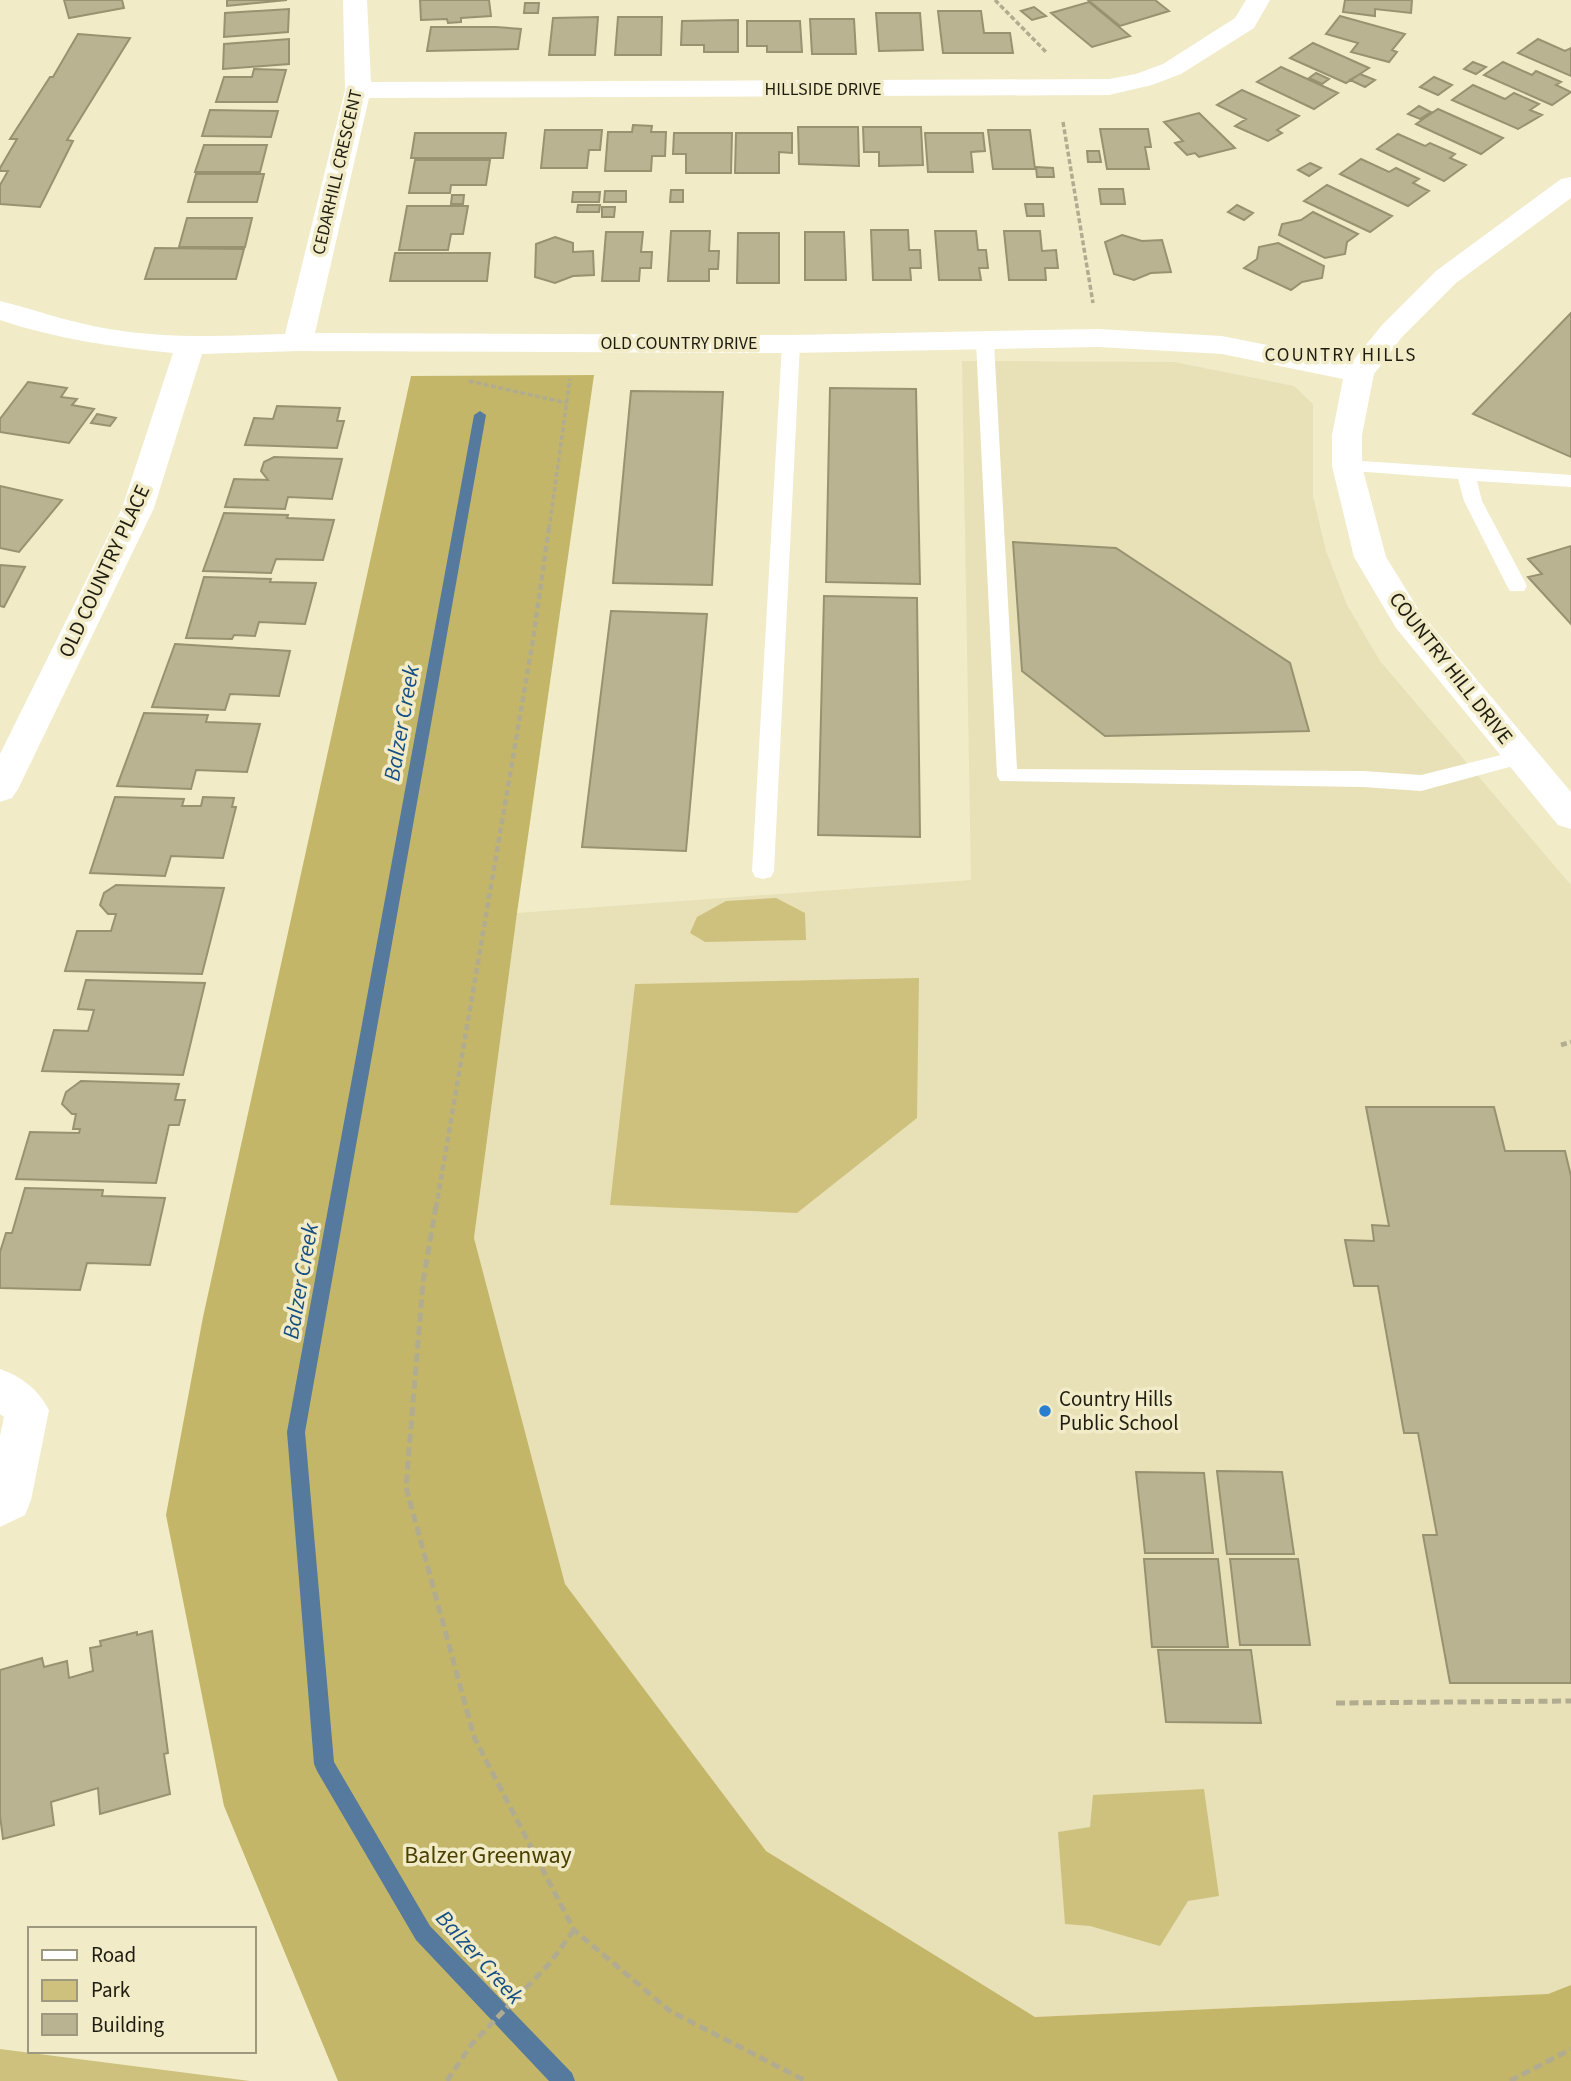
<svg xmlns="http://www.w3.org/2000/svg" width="1571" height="2081" font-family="'Source Sans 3',sans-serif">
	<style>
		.built { fill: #e8e0b6 }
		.green { fill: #cec17d }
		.forest { fill: #c4b668 }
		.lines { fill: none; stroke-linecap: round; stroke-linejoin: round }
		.stream { fill: #557a9d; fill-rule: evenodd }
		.building { fill: #b9b391; stroke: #989271; stroke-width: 2 }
		.path-far2 { stroke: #b1ac90; stroke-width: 3.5; stroke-dasharray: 5 2.5; stroke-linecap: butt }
		.path-far1 { stroke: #b1ac90; stroke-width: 4.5; stroke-dasharray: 6 3.5; stroke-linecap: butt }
		.path { stroke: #b1ac90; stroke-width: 5; stroke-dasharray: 9 4.5; stroke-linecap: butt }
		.service { fill: #fff; fill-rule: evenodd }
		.minor { fill: #fff; fill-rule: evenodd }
		.poi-dot { fill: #297ecd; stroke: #f1ebc8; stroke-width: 2.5 }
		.labels { text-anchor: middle; stroke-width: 7; stroke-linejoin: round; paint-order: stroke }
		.far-street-label { font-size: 18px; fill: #1e1c0f; stroke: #f1ebc8 }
		.far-neighbourhood-label { font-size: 19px; letter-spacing: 2px; fill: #1e1c0f; stroke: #f1ebc8 }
		.street-label { font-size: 21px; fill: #1e1c0f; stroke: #f1ebc8 }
		.poi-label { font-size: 21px; fill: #1e1c0f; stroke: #f1ebc8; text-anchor: start }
		.water-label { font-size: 23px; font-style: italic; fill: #144e82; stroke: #f1ebc8 }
		.near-park-label { font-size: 24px; fill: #4a4000; stroke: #f1ebc8 }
	</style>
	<rect width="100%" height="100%" fill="#f1ebc8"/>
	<path class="built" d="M962,361L1174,362L1294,386L1313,404V496L1326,551L1347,605L1380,661L1571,885V1985L1548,1994L1035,2017L766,1851L565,1584L474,1238L517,913L971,880Z"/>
	<path class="green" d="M776,898L805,913L806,940L705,942L690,933L697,917L726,901Z
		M919,978L917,1118L797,1213L610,1205L635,984Z
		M1204,1789L1219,1896L1188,1901L1160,1946L1090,1926L1065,1924L1058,1832L1090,1827L1093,1795Z
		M0,2049L250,2081H0Z"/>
	<path class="forest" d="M594,375L517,913L474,1238L565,1584L766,1851L1035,2017L1548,1994L1571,1985V2081H338L224,1806L166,1515L203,1317L411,376Z"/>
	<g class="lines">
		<path class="stream" d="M480,411L486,415L305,1432L334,1762L430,1926L572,2073L575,2081H549L416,1940L317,1771L314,1764L287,1432L474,415Z"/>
	</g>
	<path class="building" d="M64,0H122L124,8L69,18Z
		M227,0H287L227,6Z
		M420,0H489L491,16L461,18V22L448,23L447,19L421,20Z
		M1088,0H1155L1169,11L1120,26Z
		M1345,0H1412L1411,13L1375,9V16L1343,12Z
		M1089,2L1130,36L1092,47L1051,13Z
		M525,3H539L538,13H524Z
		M1034,7L1046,16L1032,20L1021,11Z
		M289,9L288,32L224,37L225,13Z
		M938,11H981L984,33H1010L1013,53H943Z
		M876,13H920L923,50L879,51Z
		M1340,16L1405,34L1392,50L1397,52L1389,62L1351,52L1358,43L1326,34Z
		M598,17L595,55H549L553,18Z
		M618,17H662L661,55H615Z
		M810,19H854L856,54H812Z
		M738,20V52H704V45H681L682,21Z
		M747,21H800L802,52H767V46H747Z
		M431,27H496L521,29L518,49L427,51Z
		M78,34L130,38L67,140L73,141L40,207L0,204V185L8,171H0V168L17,139H10L50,77H53Z
		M289,39V64L223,69L224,44Z
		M1538,39L1565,51L1571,48V76L1518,53Z
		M1313,43L1369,68L1346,83L1290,58Z
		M1473,62L1486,67L1476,74L1464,69Z
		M1503,62L1532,75L1536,71L1561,82L1556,85L1571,92L1552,105L1484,75Z
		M1281,67L1338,93L1314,109L1257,82Z
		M254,69L286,70L277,102H216L224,77H252Z
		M1316,73L1329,79L1322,84L1309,78Z
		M1360,74L1375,80L1365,87L1350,80Z
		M1434,77L1441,80L1452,85L1438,95L1420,87Z
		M1473,85L1505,99L1514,93L1539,104L1530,110L1542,115L1518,129L1452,100Z
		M1242,90L1299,116L1277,130L1282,133L1268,141L1235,126L1246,119L1217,105Z
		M1419,106L1431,112L1420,119L1408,114Z
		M1438,109L1503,138L1481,154L1416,124Z
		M210,110L278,111L271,137L202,136Z
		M1199,113L1235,148L1199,157L1195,153L1187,155L1175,143L1183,141L1164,122Z
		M633,125L652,126L651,132H666L665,156H652L651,171H605L608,132H632Z
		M798,127H858L859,166L799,164Z
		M863,127H921L923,165L879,166V152H864Z
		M1100,129H1148L1151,147H1145L1149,169H1107Z
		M545,130H602L600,150H589L587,168H541Z
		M988,130H1030L1035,169H993Z
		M415,133H506L503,158H411Z
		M674,133H732L731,173H686V154H673Z
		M736,133H792V153L779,152V173H735Z
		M925,133H983L985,151L971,152L973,172H928Z
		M1398,134L1425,146L1430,143L1455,154L1450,158L1466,165L1444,181L1377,149Z
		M204,145H267L260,172H195Z
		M1087,151H1099L1101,162H1088Z
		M1361,159L1389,172L1396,168L1419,179L1413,183L1429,191L1408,206L1340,174Z
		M415,160H490L486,185H451L450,193H409Z
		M1310,163L1321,168L1309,176L1298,170Z
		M1036,167L1053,168L1054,177H1037Z
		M196,174H264L257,202H188Z
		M1327,185L1392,216L1370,232L1304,201Z
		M1099,189H1123L1125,204H1101Z
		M671,190H683V202H670Z
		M605,191H626V202H604Z
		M573,192H600L599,202H572Z
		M452,195H464L463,204H451Z
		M1025,204H1043L1044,216H1027Z
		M578,205H600L599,212H577Z
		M1237,205L1253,213L1244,220L1228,212Z
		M407,206H468L463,234H451L448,250H399Z
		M602,207H615L614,217H602Z
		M1313,212L1358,234L1347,242L1345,254L1325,258L1279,235L1282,224L1301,220Z
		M187,218H252L245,247H179Z
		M871,230H908L909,250H920L921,268H910L911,280H873Z
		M671,231H710L709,251H719L718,269H709V281H668Z
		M935,231H976L978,250H986L988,268H979L981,280H939Z
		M1004,231H1040L1042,251L1056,250L1058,268H1045L1046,280H1009Z
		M606,232H643L641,252H652L651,268H640L639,281H602Z
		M805,232H844L846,280H805Z
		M738,233H779V283H737Z
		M1122,235L1142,241L1162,240L1171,272L1151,273L1134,280L1114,274L1105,242Z
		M555,237L573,243V252L593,251L594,275L573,276L555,283L535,277L536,244Z
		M1278,243L1324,266L1322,278L1302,282L1291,290L1244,268L1257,259L1259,247Z
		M155,248L244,249L236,279H145Z
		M395,253H490L487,281H390Z
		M1571,313V457L1473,414Z
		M28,382L67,388L61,397L77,399L72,405L94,409L69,443L0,432V419Z
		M830,388L916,389L920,584L826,582Z
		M631,391L723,392L712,585L613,583Z
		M277,406L340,408L337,421H344L337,448L245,445L254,418L273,419Z
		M97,414L116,418L110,426L91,423Z
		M274,457L342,459L332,499L288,497L285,509L225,507L234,479L268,480L261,471L264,462Z
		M0,486L62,500L19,552L0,548Z
		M224,513L288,515L287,518L334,520L323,560L276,559L271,573L203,571Z
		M1013,542L1116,548L1290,663L1309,731L1105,736L1022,671Z
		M1571,546V624L1528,577L1542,574L1528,559Z
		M0,565L25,567L4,607L0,606Z
		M204,577L271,579L270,582L316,583L305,624L259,622L255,636L234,635L232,639L186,638Z
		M824,596L917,598L920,837L818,835Z
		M611,611L707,614L686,851L582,847Z
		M175,644L290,651L279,696L230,694L225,710L152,707Z
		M144,713L208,715L206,722L260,724L247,772L196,770L191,789L117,786Z
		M115,797L184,799L182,806H201L203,797L234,798L232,807H236L223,858L171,856L165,876L90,873Z
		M116,885L224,888L202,974L65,971L77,931H111L116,914H108L100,905L104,893Z
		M86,980L205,983L183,1075L42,1071L54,1030L88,1031L94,1010L78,1009Z
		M81,1081L179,1084L175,1100H185L179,1125H169L156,1183L16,1179L30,1132L79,1133L80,1129H73L76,1114H72L62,1104L66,1092Z
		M1366,1107H1494L1505,1151H1565L1571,1176V1683H1450L1423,1535H1437L1418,1433H1404L1378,1286H1354L1345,1240L1374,1241L1372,1225L1389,1226Z
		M25,1188L103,1190L102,1196L165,1198L150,1265L87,1263L80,1290L0,1288V1252L6,1233H12Z
		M1217,1471L1282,1472L1294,1554H1227Z
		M1136,1472L1204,1473L1213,1553H1145Z
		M1144,1559H1218L1228,1647H1152Z
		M1230,1559H1298L1310,1645H1240Z
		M152,1631L168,1753L164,1754L170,1794L100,1814L98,1788L51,1802L54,1825L3,1839L0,1816V1670L42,1658L44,1667L67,1661L69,1678L93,1671L90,1648L101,1646L100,1641L137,1632V1635Z
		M1158,1650H1251L1261,1723L1166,1722Z"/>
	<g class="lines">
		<path class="path-far2" d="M995,0L1047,53
			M1063,122L1093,303
			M469,381L567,403
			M549,529L570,379"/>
		<path class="path-far1" d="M1561,1045L1571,1042
			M436,1208L533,640L549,527"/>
		<path class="path" d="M436,1206L423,1282L406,1487L474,1737L574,1930L670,2011L806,2081
			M1336,1703L1571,1701
			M447,2081L471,2045L550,1963L574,1930
			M1510,2081L1571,2049"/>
		<path class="service" d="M985,337L994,342L1017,769L1363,771L1421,775L1521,750L1528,752L1531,757L1528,762L1421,791L1363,787L1000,781L997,776L976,342Z
			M791,339L800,344L774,871L771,877L763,879L755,877L752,871L782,344Z
			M1347,460L1571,475V487L1477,481L1482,501L1527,586L1524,591H1510L1507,586L1464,501L1458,479L1341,470L1338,466L1341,462Z"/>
		<path class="minor" d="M343,0H367L371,82L1109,79L1136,74L1163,64L1235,18L1246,0H1270L1254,28L1181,74L1152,85L1109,95L369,98L315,333L791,335L1098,329L1222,336L1352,362L1382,325L1436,271L1561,179L1571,177V198L1456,283L1402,337L1374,374L1362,435V466L1386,557L1420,612L1571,792V829L1558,825L1396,628L1354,557L1332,466V435L1343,379L1222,354L1098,347L791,353L298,351L202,354L154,508L18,789L12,798L0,802V754L122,508L173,353C114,347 56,339 0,320V301C36,310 72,323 109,329C168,339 226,336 285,334L345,90Z
			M0,1369C21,1376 39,1390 49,1410L31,1500L25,1515L0,1527V1436L4,1417L0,1414Z"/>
	</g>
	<circle class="poi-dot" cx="1045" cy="1411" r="7"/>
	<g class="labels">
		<g class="far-street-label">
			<text x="823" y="95">HILLSIDE DRIVE</text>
			<text transform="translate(337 172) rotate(-77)" y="6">CEDARHILL CRESCENT</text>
			<text x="679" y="349">OLD COUNTRY DRIVE</text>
		</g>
		<g class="far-neighbourhood-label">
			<text x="1341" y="361">COUNTRY HILLS</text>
		</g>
		<g class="street-label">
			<text transform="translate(104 571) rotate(-65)" y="7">OLD COUNTRY PLACE</text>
			<text transform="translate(1451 668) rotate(52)" y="7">COUNTRY HILL DRIVE</text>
		</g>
		<g class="poi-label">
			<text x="1059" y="1406">Country Hills<tspan x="1059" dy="24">Public School</tspan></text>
		</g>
		<g class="water-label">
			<text transform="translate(401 723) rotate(-80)" y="8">Balzer Creek</text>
			<text transform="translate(300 1281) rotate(-80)" y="8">Balzer Creek</text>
			<text transform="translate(480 1957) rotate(48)" y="8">Balzer Creek</text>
		</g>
		<g class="near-park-label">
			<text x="488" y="1863">Balzer Greenway</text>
		</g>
	</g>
	<rect x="28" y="1927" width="228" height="126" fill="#f1ebc8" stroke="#9d987e" stroke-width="2"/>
	<rect x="42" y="1950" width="35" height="10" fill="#ffffff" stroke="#9d987e" stroke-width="2"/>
	<text x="91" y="1962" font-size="21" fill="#1e1c0f">Road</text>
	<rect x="42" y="1980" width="35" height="21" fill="#cec17d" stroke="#9d987e" stroke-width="2"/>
	<text x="91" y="1997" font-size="21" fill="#1e1c0f">Park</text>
	<rect x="42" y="2014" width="35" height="21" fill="#b9b391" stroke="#9d987e" stroke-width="2"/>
	<text x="91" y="2032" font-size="21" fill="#1e1c0f">Building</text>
</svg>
